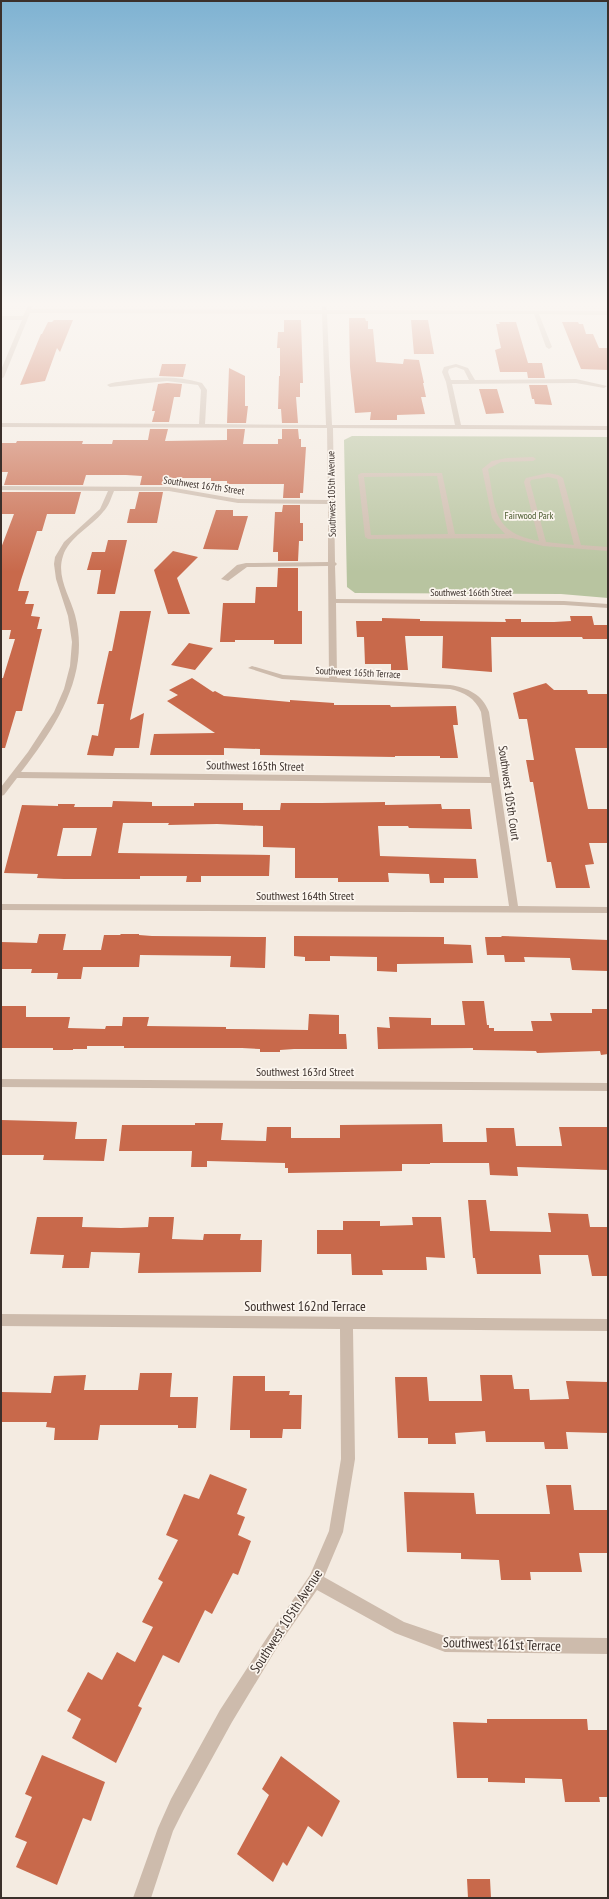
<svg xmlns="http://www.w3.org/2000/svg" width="609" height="1899" font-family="'PT Sans Narrow',sans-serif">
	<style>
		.green { fill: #b8c4a0 }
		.building { fill: #c8694b; fill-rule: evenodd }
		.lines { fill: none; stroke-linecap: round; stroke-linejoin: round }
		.minor { fill: #cdbbac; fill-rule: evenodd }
		.labels { text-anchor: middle; stroke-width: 3.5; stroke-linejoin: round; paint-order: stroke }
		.far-street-label { font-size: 10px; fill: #3b302b; stroke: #fbf5ee }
		.far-park-label { font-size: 10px; fill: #4a5a2e; stroke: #fbf5ee }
		.street-label { font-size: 12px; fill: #3b302b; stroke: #fbf5ee }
		.near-street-label { font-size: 14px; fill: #3b302b; stroke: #fbf5ee }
	</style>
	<rect width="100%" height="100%" fill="#f4ebe1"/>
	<path class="green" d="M352,436L608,437V598L561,594L355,593L347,587L344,440Z"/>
	<path class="building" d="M349,318H365L366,321H368V329H373L376,362L403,364L404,359L419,360L424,383H423L426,397H421L425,414L397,415V420H370L371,412L355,413L350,367Z
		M54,320H73L60,352L57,348L45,381L20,385L41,334H42L48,322H52Z
		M284,320H301L303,383H300V397H296L298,423H282L281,409H278L279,376H280V348H277L278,332H284Z
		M411,320H428L434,354H414Z
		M499,322H516L528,363H542L545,378H528L527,372H500L495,350L501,348L496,324H500Z
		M562,322H578L579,324H583L586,334H593L599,348H608V370L581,369Z
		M162,364H186L183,377L159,376Z
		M229,368L245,376V406H248L246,423H227Z
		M167,383L182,384L180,397H174L169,422H152L155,411H152L158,384Z
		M529,385H547L552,405L535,404L534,399H532Z
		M479,389H497L504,413L486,414Z
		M150,429H168L165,441L227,440V429H245L243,444H278V439H282V429H298L299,439H301V447H306L303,493H300V498H283L284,484H227V481H211V478H165L164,485H140L142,476L126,475H86L83,485H4L8,472H1V443H16L17,441H83L82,444H112L113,440H148Z
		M1,492H81L75,514H47L42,531H37L21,580L18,591H29L25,604H34L31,616L40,617L37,629H42L22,711H16L5,748H1V678H3L15,639H9L11,630H1V548L14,514H1Z
		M139,492H163L157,523H127L130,509H135Z
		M283,505H300V523H303V541H299L298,561H278V552H273L275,512H282Z
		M216,510H233V516H248L238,550L203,549Z
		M108,540H127L115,594H97L101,570H87L92,552H105Z
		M173,551L198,557L177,578L190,614H168L154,570Z
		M278,568H298V611H302V644H274V640H235V642H220L223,603H255L256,587H277Z
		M120,611H151L130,720L144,713L139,748H115L113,756L87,755L92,735L98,736L104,704H97L109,651H112Z
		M570,616H592L594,625H608V639H583L582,637H491L492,672L442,668L443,636H405L408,670H391V664H365L364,637H357L356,621H382V618L420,619V621L506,622L505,619H521V622H554L571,621Z
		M189,643L213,648L195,670L171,665Z
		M192,678L213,692L215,691L224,696L290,702V700L334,703V705H390L391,707L456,706L458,725H453L458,758H440V756H395V757L260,755V749L224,748V755H150L154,734L215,733L167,701L178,695L169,690Z
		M546,683L554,690H587L588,694H608V748H575L588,809H608V843H589L594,864L585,865L590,888H556L551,862H547L533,782H530L526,760H534L527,719H519L513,693Z
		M113,801L152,802V806H194V803H243V810H280L281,803H322L385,802V805L441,804L442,809H470L472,829L409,828L408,826H378L380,856L476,859L478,878H444V883H430L429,874L388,873L389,882H338V878H295V848L263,847V826L217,824L168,825L169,823H123L118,853L270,855L269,876H201V882H186L187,876H140V879H64L37,878L38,874L4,873L22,805L58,806V804H75L74,807H112ZM63,828H97L91,856H57Z
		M39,934H66L63,950H101L104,935H120L121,934H139V935L152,936L266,937L265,968L230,967L231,956L140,955L139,967H83L81,979H57L58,973H31L32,969H1V942L37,943Z
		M294,936L444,937V944L471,945L473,963L397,964V972L377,971V957L330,956V961H305V957L294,956Z
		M501,936L608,940V971L572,970L570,958L524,957L525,962H505L504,955H487L485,937H502Z
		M462,1001H484L487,1025H489V1028H494V1031H533L531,1021H552L550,1013H592V1009H608V1054L601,1055L600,1051L537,1053L536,1051L473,1050V1048L378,1049L377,1027L390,1028L389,1017L431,1018V1025H465Z
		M1,1006H26V1017H70L68,1028L105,1029L106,1026H122L123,1017H149L147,1026L226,1027V1029L308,1030L309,1014L339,1015V1034H346L347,1049H294L280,1050V1052H260V1049L242,1048H124V1046H87V1049H73V1050H53V1048H1Z
		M1,1120L77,1122L75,1139H107L104,1161L43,1160L44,1155H1Z
		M195,1123H223L221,1140L266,1141L267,1127H291V1138H340V1125L442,1124L443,1142H487L486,1128H514L516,1146H562L559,1127H608V1170L517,1167L518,1176L490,1175L489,1163H430V1164H402V1171L288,1173V1168H285V1163L207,1161V1167H191L192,1151H119L122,1125H195Z
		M468,1200H486L490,1231L551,1232L548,1213L588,1214L590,1227H608V1276H592L588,1255H539L541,1274H477L475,1258H473Z
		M37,1217H83L82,1227L121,1228L148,1227L149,1217H174L172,1239L203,1240L204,1234H241L240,1240H262L261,1272L138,1273L140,1253L91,1252L89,1268H62L64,1255L30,1254Z
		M412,1217H441L445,1258L426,1257L427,1270H382L383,1275H352L351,1254H317V1230H343V1221H380V1226L413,1225Z
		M140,1373H172L170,1397H198L196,1428H178V1425H100L98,1440H54L55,1428L46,1427L47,1422H1V1392L51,1393L54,1376L86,1375L84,1390H138Z
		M480,1375H512L514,1389H529L530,1400L569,1399L566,1381L608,1382V1433L566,1432L568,1449H545L544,1442H486L485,1431L455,1433L456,1444H428V1438H398L395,1377H427L429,1401H482Z
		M233,1376H265V1391H290L289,1395H302L301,1429H283L282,1438H250V1430H230Z
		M210,1474L247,1489L237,1514L245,1517L238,1535L251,1541L238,1575L233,1573L212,1614L205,1610L179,1663L163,1655L138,1706L142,1708L116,1763L72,1738L81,1719L67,1711L88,1672L102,1680L117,1652L135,1662L153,1627L142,1622L163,1582L158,1579L178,1540L166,1535L184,1494L199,1499Z
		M546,1485H571L574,1510H608V1553H579L582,1572H530L531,1580H501L499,1560L461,1559V1553L407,1552L404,1492L474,1493L476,1514H550Z
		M487,1719H587L588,1730H608V1797H599L600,1802H565L562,1779L525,1778V1783L488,1782V1778H457L453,1722L487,1723Z
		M42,1755L105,1782L91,1821L83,1818L57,1885L16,1867L27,1842L15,1837L32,1797L25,1794Z
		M281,1756L340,1801L322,1837L308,1826L287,1866L283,1862L273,1882L237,1854L269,1795L262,1789Z
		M467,1879H490L491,1898H468Z"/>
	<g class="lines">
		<path class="minor" d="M28,306H32L31,309L322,310V306H326L327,310L608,311V315L539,314L552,347L549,349L546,347L534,314H327L332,425H455L446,382L442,372L444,367L456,364L468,368L475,380L576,379L607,386L604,388L576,383L452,384L461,425L608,426V430L333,428L335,562L337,564L335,566L336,599L564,601L608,604V608L564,605L336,603L337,678L450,685C468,688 482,694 489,712L518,906L608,907V913L1,910V904L509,906L491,783L17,778L4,795L1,796V787L28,752L54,712L64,689L70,666L72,642L68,616L56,579L54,564L55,557L64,542L100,509L108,491L1,490V486L169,487L238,499L328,500L327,428L1,427V423L199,424L201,390L198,385L167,381L110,387L107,385C112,382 119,382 125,381C151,377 176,375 202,383L207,390L205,424L326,425L322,314L30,313L4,377L1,379V370L22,320H1V316H23ZM456,367L464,370L469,380H451L448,372L449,369ZM114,491H169L238,503L328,504V562L246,563L237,565L221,579L228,581L247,567L328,566L329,678L283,675L252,666L248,668L282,679L450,689C464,692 475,698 481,712L490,777L21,772C56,727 91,674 75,615C70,596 56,577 63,556C69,537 91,527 103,512C109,506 111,498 114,491Z
			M507,458L533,457L536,459L533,461L501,462L488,469C496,509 492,533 539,541L524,482L526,478L548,473L558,475L563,478L581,545L608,547V551L543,546L512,538L368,539L365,537L358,475L361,473H442L455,534H505L496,524L492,518L482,469L492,461ZM437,476L448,534L371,535L364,477ZM548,477L557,479L574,545L546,542L530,482L531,480Z
			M1,1079L608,1083V1091L1,1087Z
			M1,1314L608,1319V1331L353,1329L355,1459L343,1532L324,1577L404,1622L445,1636L608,1638V1654L445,1652L395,1633L317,1590L278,1646L232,1722L183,1811L173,1831L151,1898H133L158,1828L171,1799L220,1710L268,1636L310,1575L329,1531L341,1459L340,1329L1,1326Z"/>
	</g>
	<linearGradient id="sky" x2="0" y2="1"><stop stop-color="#7eb2d2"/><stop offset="0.53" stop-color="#faf6f2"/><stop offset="1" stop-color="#faf6f2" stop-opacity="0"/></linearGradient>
	<rect width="609" height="572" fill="url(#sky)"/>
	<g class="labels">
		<g class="far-street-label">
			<text transform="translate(204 485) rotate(8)" y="4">Southwest 167th Street</text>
			<text transform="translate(331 494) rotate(-91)" y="4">Southwest 105th Avenue</text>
			<text x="471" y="596">Southwest 166th Street</text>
			<text transform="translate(358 672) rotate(3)" y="4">Southwest 165th Terrace</text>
		</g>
		<g class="far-park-label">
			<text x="529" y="519">Fairwood Park</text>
		</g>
		<g class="street-label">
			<text transform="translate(255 766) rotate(1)" y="4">Southwest 165th Street</text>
			<text transform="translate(509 793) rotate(82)" y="4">Southwest 105th Court</text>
			<text x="305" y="900">Southwest 164th Street</text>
			<text x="305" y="1076">Southwest 163rd Street</text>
		</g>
		<g class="near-street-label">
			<text x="305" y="1311">Southwest 162nd Terrace</text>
			<text transform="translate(286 1621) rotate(-57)" y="5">Southwest 105th Avenue</text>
			<text transform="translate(502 1644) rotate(2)" y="5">Southwest 161st Terrace</text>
		</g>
	</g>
	<rect width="609" height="1899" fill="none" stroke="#3b302b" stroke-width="4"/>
</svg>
